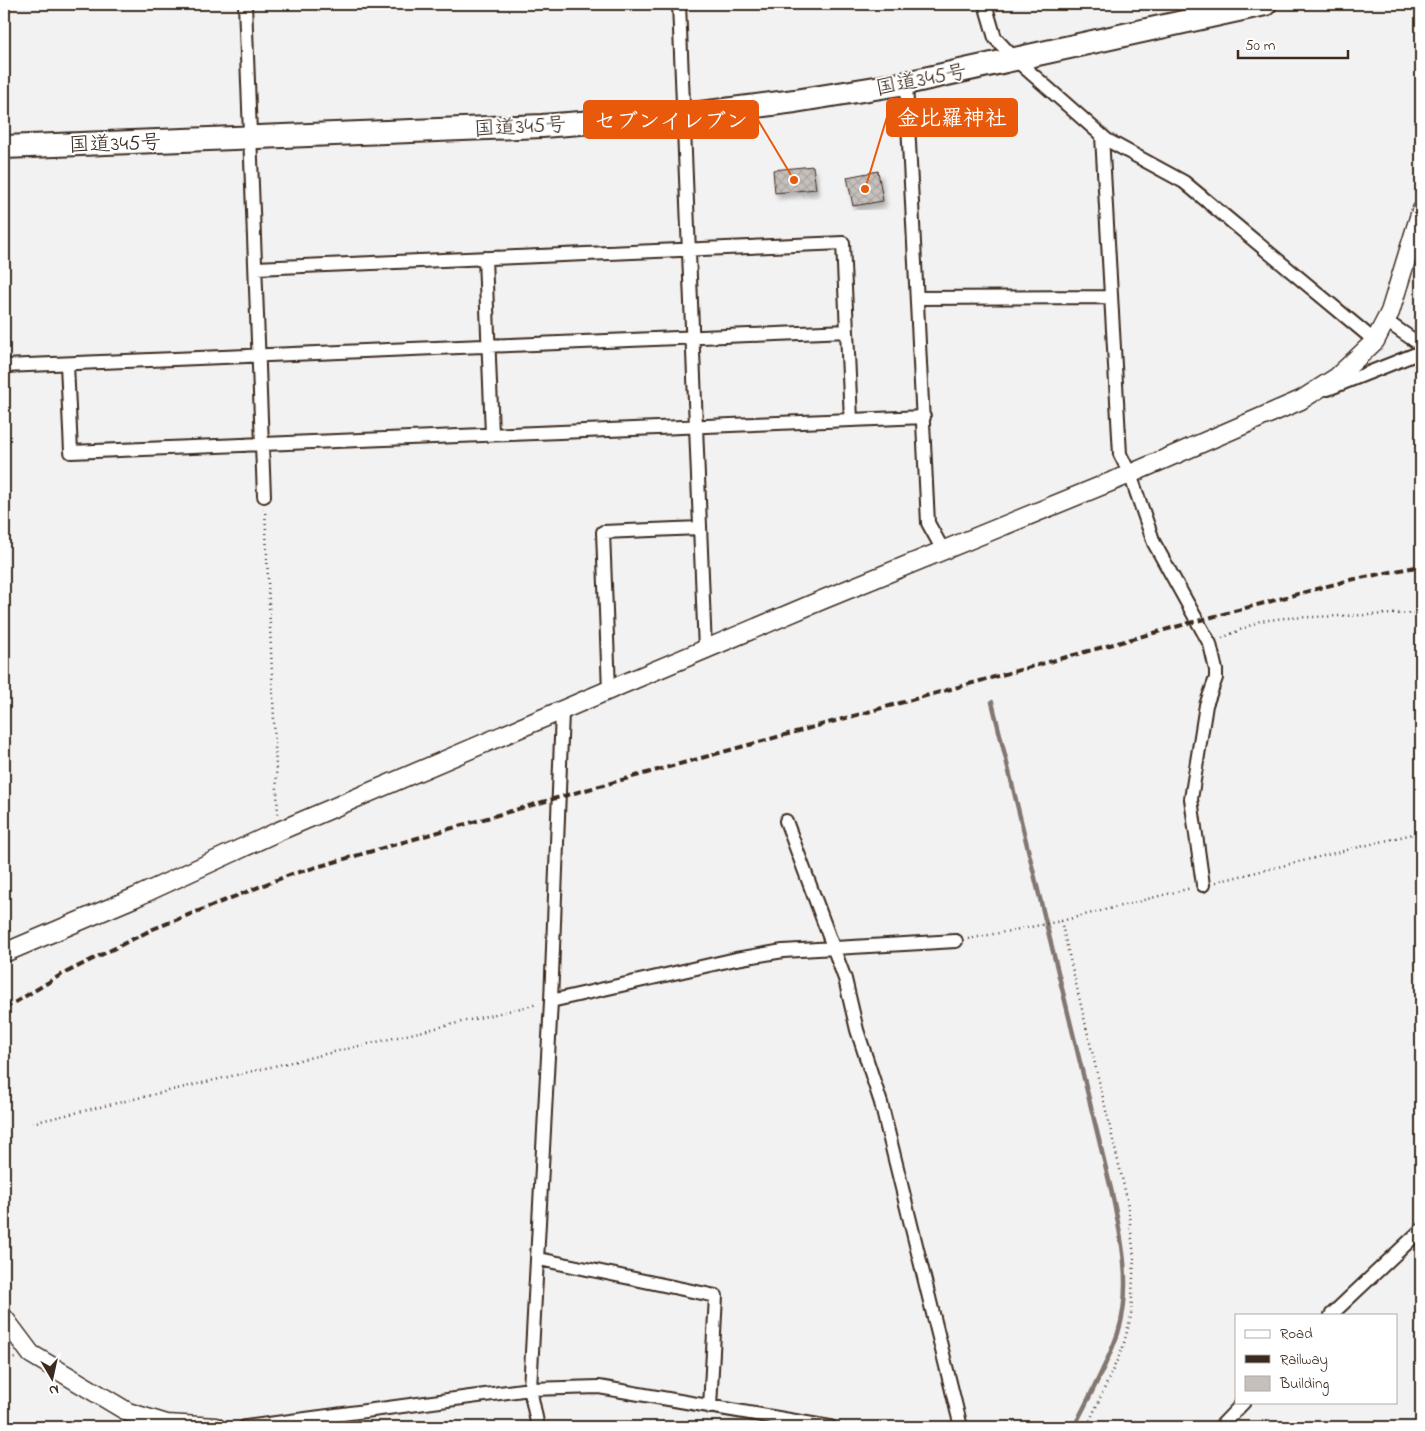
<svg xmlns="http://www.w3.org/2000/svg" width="1425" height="1431" font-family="'Indie Flower','Klee One',sans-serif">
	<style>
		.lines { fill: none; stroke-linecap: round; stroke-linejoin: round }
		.stream { stroke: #827770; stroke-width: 4.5 }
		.building { fill: url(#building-cross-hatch); stroke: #3b2a1e; filter: url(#shadow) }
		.street-casing { stroke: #3b2a1e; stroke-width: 16 }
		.secondary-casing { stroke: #3b2a1e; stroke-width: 21 }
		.highway-casing { stroke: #3b2a1e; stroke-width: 26 }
		.path { stroke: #3b2a1e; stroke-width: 2.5; stroke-dasharray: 1 4; stroke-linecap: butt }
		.street { stroke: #fff; stroke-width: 12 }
		.secondary { stroke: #fff; stroke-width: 18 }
		.highway { stroke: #fff; stroke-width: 22 }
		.rail { stroke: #3b2a1e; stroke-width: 4; stroke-dasharray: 8 4; stroke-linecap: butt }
		.labels { text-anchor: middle; stroke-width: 4; stroke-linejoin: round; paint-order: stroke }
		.street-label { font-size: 21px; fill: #3b2a1e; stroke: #fff }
		.leader { fill: none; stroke: #e8590c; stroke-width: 2 }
		.callout-dot { fill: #e8590c; stroke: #fff; stroke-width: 2 }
		.callout { fill: #e8590c; stroke: #e8590c; stroke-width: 2 }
		.callout-label { font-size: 22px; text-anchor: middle; font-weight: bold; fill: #fff }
	</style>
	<defs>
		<pattern id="building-cross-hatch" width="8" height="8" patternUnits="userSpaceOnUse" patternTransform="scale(1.25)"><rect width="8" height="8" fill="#c6c0bd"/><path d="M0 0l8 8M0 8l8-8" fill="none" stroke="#aba5a2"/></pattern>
		<filter id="shadow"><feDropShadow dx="3" dy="5.5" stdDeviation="2.5" flood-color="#0004"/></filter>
	</defs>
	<rect width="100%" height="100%" fill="#f3f2f2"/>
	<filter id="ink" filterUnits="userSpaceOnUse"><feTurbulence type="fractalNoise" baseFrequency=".02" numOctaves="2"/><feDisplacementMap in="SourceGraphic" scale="10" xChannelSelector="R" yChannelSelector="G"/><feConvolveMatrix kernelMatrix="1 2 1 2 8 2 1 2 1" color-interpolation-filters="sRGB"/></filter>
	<g filter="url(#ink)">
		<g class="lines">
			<path class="stream" d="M992,702L1111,1189C1121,1235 1133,1286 1118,1333C1107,1365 1089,1397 1074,1427"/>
		</g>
		<path class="building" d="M813,166L816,189L775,193L773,170Z
			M878,171L883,201L853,206L847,177Z"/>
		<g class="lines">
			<defs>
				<path id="street" d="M245,4L264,496
					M679,4L705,650
					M985,4L995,38L1016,60L1107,140L1184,182L1375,341
					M906,83L928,523L943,550
					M1102,136L1120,454L1130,474L1154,543L1210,644L1216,670V678L1206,705L1191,799L1203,885
					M485,258L492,434
					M256,268L843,243L851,420
					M917,298L1111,297
					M1386,321L1421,345
					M67,364L71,452L924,417
					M4,366L847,331
					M1328,389L1421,352
					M609,690L603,532L700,528
					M786,821L845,979L857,1030L881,1103L961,1427
					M551,1001L736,959L783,951L956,941
					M539,1259L716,1296L710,1407
					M1331,1315L1421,1230
					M245,1427L530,1389L599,1387L830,1427
					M538,1427L530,1389L551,1001L562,712
					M1220,1427L1244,1402"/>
				<path id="secondary" d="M4,953L136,897L279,831L609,690L822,600L1130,474L1301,400L1337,377L1375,341L1390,312L1421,211
					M4,1318L31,1354L128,1412L167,1424L216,1427"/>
				<path id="highway" d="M4,147L542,126L684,115L795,101L906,83L1265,4"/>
			</defs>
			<use href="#street" class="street-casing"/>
			<use href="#secondary" class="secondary-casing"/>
			<use href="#highway" class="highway-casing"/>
			<path class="path" d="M265,508L278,815
				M1222,638L1260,621L1285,618L1421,613
				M1216,882L1421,832
				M1061,921L1127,1199L1134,1256L1131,1316L1123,1347L1087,1427
				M968,939L1061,921L1191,888
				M32,1123L538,1004
				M4,1361L15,1358"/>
			<use href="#street" class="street"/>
			<use href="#secondary" class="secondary"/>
			<use href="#highway" class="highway"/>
			<path class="rail" d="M4,1009L59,976L153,929L289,875L560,797L1197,621L1350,580L1421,566"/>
		</g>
	</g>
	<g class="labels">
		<g class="street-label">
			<text transform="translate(921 79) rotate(-11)" y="7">国道345号</text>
			<text transform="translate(520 126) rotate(-3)" y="7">国道345号</text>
			<text transform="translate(115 143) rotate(-2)" y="7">国道345号</text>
		</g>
	</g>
	<path class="leader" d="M865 189L887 117M794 180L758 120"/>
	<g class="callout-dot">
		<circle cx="865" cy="189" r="5"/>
		<circle cx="794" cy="180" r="5"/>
	</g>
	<g class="callout">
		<rect x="887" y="99" width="130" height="37" rx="5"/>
		<rect x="584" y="101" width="174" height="37" rx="5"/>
	</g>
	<g class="callout-label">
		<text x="952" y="125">金比羅神社</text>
		<text x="671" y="128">セブンイレブン</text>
	</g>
	<rect width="1425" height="1431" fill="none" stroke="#fff" stroke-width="20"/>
	<rect x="10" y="10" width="1405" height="1411" fill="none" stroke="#3b2a1e" stroke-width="2" filter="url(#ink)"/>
	<rect x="1235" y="1314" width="162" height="90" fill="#ffffff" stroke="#b1aaa5"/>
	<rect x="1245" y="1330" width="25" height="8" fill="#ffffff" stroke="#b1aaa5"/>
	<text x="1280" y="1338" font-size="15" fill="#3b2a1e">Road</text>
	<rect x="1245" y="1355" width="25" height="8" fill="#3b2a1e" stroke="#b1aaa5"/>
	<text x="1280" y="1364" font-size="15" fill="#3b2a1e">Railway</text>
	<rect x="1245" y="1376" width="25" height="15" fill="#c6c0bd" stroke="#b1aaa5"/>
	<text x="1280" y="1388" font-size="15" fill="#3b2a1e">Building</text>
	<g transform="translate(52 1378) rotate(171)" stroke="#ffffff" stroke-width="4" paint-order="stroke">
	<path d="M0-4L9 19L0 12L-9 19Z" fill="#3b2a1e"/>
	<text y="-8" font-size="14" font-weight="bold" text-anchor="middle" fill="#3b2a1e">N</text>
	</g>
	<path d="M1238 50v8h110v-8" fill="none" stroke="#3b2a1e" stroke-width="2.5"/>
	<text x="1245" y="50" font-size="15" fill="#3b2a1e" stroke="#ffffff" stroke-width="4" paint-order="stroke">50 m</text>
</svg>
